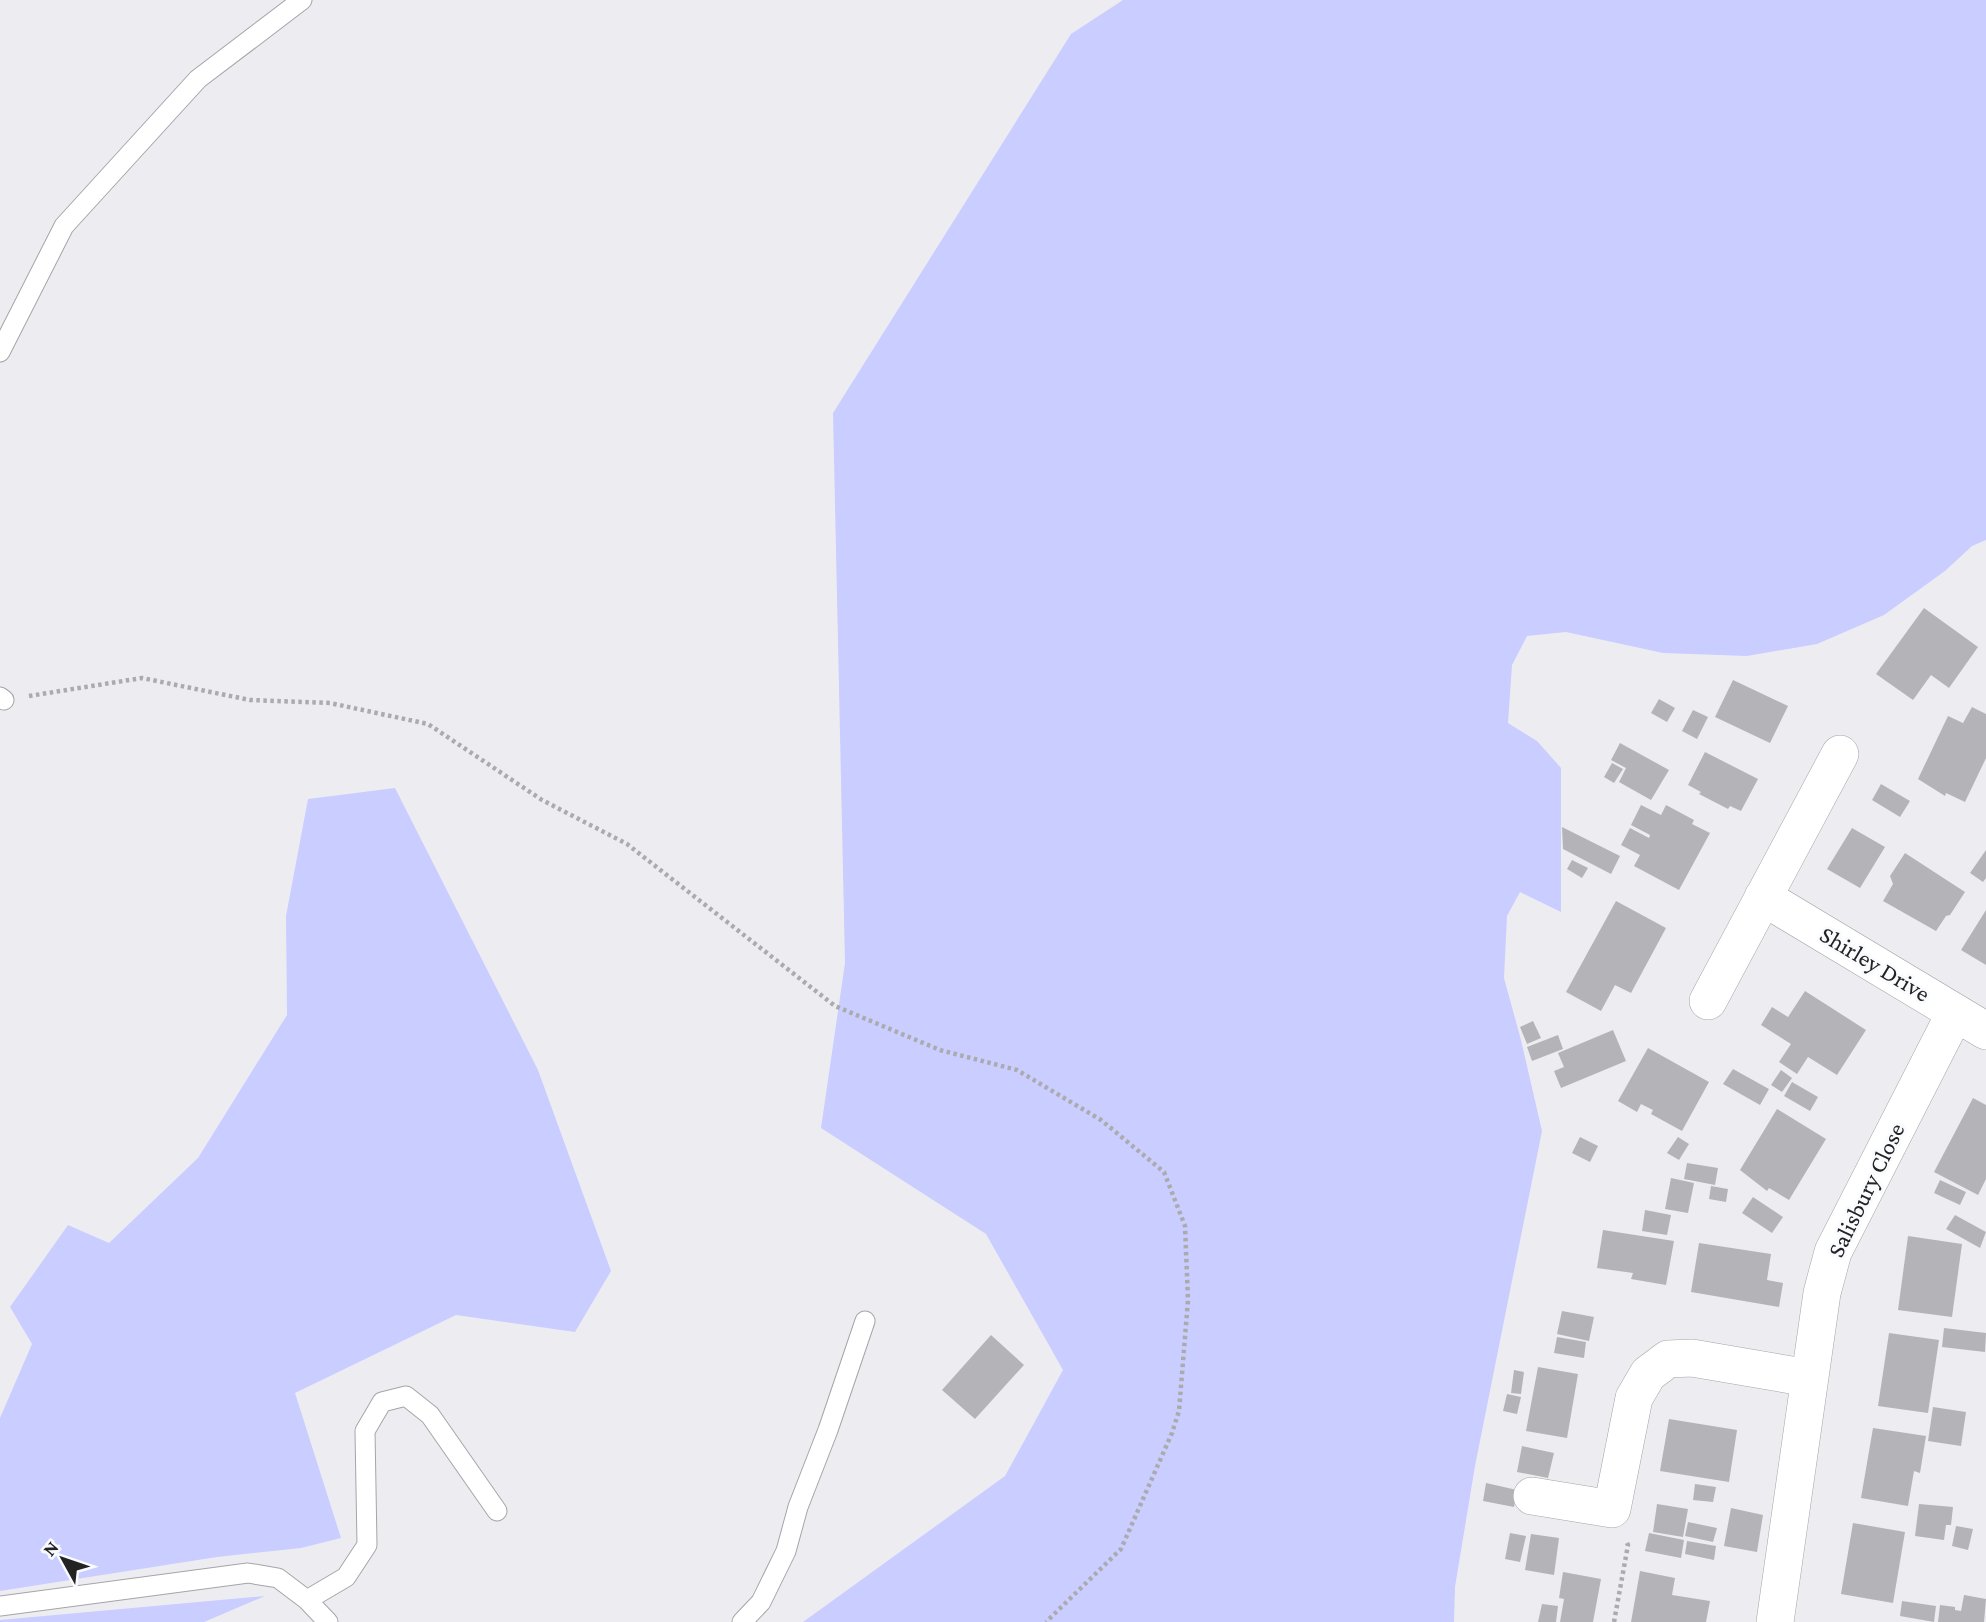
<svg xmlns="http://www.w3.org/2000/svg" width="1986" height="1622" font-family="'Crimson Pro',serif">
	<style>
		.green { fill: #cacdff }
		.building { fill: #b4b4b8 }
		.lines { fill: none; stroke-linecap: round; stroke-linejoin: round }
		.service-casing { stroke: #a5a5a9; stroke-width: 21 }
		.minor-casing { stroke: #a5a5a9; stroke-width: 38 }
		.path { stroke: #ababae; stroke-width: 4.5; stroke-dasharray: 3.5 3.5; stroke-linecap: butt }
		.service { stroke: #fff; stroke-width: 19 }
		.minor { stroke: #fff; stroke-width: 37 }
		.labels { text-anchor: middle; stroke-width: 6; stroke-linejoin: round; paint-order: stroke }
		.street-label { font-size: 24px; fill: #232324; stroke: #fafbff }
	</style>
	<rect width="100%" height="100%" fill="#ededf1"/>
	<path class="green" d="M1123,0H1986V540L1972,546L1945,571L1884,615L1817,644L1747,656L1663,653L1566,632L1527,636L1512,665L1508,723L1537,741L1561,768V912L1520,892L1507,916L1504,978L1521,1040L1542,1131L1475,1466L1455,1587L1454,1622H803L1005,1476L1063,1370L986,1234L821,1128L845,963L833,413L1071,34Z
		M395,788L538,1070L611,1271L575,1332L456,1315L295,1393L341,1538L301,1548L217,1557L0,1591V1418L32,1344L10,1307L68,1225L109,1243L198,1158L287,1015L286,916L308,799Z
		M265,1596L204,1622H0V1620Z"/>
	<path class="building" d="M1924,608L1978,647L1949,688L1931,675L1913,700L1876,674Z
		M1733,680L1788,706L1770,743L1715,717Z
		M1659,699L1675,708L1667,722L1651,713Z
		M1972,707L1986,714V758L1965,802L1946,793L1945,796L1918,779L1948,716L1963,723Z
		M1693,710L1708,717L1697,739L1682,731Z
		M1620,743L1669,770L1651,800L1619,782L1626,768L1611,760Z
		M1705,752L1758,779L1741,811L1730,806L1728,809L1699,794L1701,792L1688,785Z
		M1612,763L1623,769L1614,783L1604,777Z
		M1881,784L1910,801L1900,817L1872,800Z
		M1641,805L1661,815L1666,805L1694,820L1692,824L1710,833L1679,890L1634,866L1640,855L1621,845L1630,828L1649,838L1650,835L1631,825Z
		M1562,827L1620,856L1611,874L1563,849Z
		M1852,828L1885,847L1860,888L1827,869Z
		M1986,850V878L1983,882L1970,873Z
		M1905,853L1965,892L1950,915L1946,916L1936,931L1883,901L1893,884L1890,876Z
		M1572,860L1588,868L1582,878L1567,869Z
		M1616,901L1666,928L1631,993L1615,985L1601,1011L1566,992Z
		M1986,910V965L1961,950Z
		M1805,991L1866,1030L1837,1075L1808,1057L1797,1074L1779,1062L1791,1044L1761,1025L1772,1007L1788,1017Z
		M1533,1021L1541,1038L1527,1044L1520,1027Z
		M1613,1030L1626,1061L1561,1088L1554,1071L1564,1067L1558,1053Z
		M1558,1035L1563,1049L1532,1061L1527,1047Z
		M1648,1048L1709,1082L1682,1131L1651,1114L1653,1110L1641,1104L1637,1112L1618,1101Z
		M1733,1069L1769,1089L1760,1105L1723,1084Z
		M1781,1070L1792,1078L1782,1092L1771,1085Z
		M1792,1082L1818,1097L1810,1111L1784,1096Z
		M1973,1098L1986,1105V1179L1978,1195L1934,1172Z
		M1777,1109L1826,1139L1789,1200L1769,1188L1767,1191L1740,1170Z
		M1580,1137L1598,1146L1590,1162L1572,1153Z
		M1678,1137L1689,1144L1679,1160L1667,1153Z
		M1687,1163L1718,1168L1715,1185L1684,1179Z
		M1671,1178L1694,1183L1688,1213L1665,1209Z
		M1940,1180L1966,1192L1960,1205L1934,1193Z
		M1711,1186L1728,1189L1726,1202L1709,1199Z
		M1753,1197L1783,1217L1772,1233L1742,1213Z
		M1645,1210L1671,1215L1667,1235L1642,1231Z
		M1955,1215L1986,1232L1980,1248L1946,1229Z
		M1603,1230L1674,1241L1666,1285L1631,1279L1633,1273L1597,1268Z
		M1908,1236L1962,1244L1952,1317L1898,1310Z
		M1699,1243L1771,1254L1767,1280L1783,1283L1779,1307L1691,1292Z
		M1562,1311L1594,1317L1589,1341L1557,1334Z
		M1944,1328L1986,1333L1985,1352L1942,1347Z
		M1889,1333L1939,1340L1928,1413L1878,1406Z
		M991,1335L1024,1365L975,1419L942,1390Z
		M1557,1337L1586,1342L1584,1358L1554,1353Z
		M1538,1367L1578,1374L1567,1438L1526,1431Z
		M1514,1370L1524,1372L1521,1394L1511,1393Z
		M1507,1394L1521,1397L1517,1414L1503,1411Z
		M1933,1407L1966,1412L1961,1446L1928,1441Z
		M1669,1419L1737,1430L1729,1482L1660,1471Z
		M1873,1428L1926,1436L1920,1473L1914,1471L1908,1506L1861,1498Z
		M1522,1446L1554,1453L1548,1478L1517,1472Z
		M1486,1483L1517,1490L1514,1507L1483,1501Z
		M1695,1484L1716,1487L1713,1502L1693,1500Z
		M1657,1504L1688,1509L1683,1537L1653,1532Z
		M1919,1504L1953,1507L1951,1525H1946L1944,1540L1915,1536Z
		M1731,1508L1763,1515L1757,1552L1724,1546Z
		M1688,1522L1717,1528L1713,1542L1685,1536Z
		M1853,1523L1905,1532L1893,1603L1841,1594Z
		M1956,1526L1973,1529L1968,1550L1952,1546Z
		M1510,1533L1526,1536L1520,1562L1505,1559Z
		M1649,1533L1684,1540L1681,1558L1645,1551Z
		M1531,1534L1559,1538L1554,1575L1525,1570Z
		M1687,1541L1716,1546L1714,1560L1685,1554Z
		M1640,1571L1675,1578L1672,1595L1710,1601L1706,1622H1631Z
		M1563,1572L1601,1579L1593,1622H1560L1564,1599L1559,1598Z
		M1964,1595L1986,1599L1984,1622H1938L1940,1605L1955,1607V1610L1961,1611Z
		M1902,1601L1936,1606L1934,1622L1900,1616Z
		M1542,1604L1558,1606L1556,1622H1538Z"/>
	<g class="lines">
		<defs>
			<path id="service" d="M0,352L64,226L198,79L302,0
				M0,697L4,700
				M307,1600L346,1577L367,1545L365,1431L382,1402L406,1396L430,1415L497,1511
				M0,1606L248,1573L278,1578L307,1600L328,1622
				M742,1622L761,1602L786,1551L798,1507L828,1430L865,1321"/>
			<path id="minor" d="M1763,897L1986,1031
				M1708,1001L1840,754
				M1532,1496L1612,1509L1634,1398L1648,1374L1668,1359L1692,1358L1809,1378
				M1775,1622L1822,1293L1833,1252L1955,1013"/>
		</defs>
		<use href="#service" class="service-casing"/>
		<use href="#minor" class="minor-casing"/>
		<path class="path" d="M29,696L142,678L250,700L330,703L428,724L542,800L627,844L835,1006L940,1050L1017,1070L1101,1120L1164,1172L1185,1226L1188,1300L1179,1411L1172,1433L1121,1549L1046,1622
			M1614,1622L1628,1545L1626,1541"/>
		<use href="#service" class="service"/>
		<use href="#minor" class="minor"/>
	</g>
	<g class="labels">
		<g class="street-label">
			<text transform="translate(1875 964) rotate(31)" y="8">Shirley Drive</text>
			<text transform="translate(1866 1190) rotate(-64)" y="8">Salisbury Close</text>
		</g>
	</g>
	<g transform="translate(63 1559) rotate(310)" stroke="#fafbff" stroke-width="5" paint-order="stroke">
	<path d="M0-5L12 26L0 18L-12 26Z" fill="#232324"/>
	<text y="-10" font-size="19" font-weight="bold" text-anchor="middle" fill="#232324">N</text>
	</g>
</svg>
